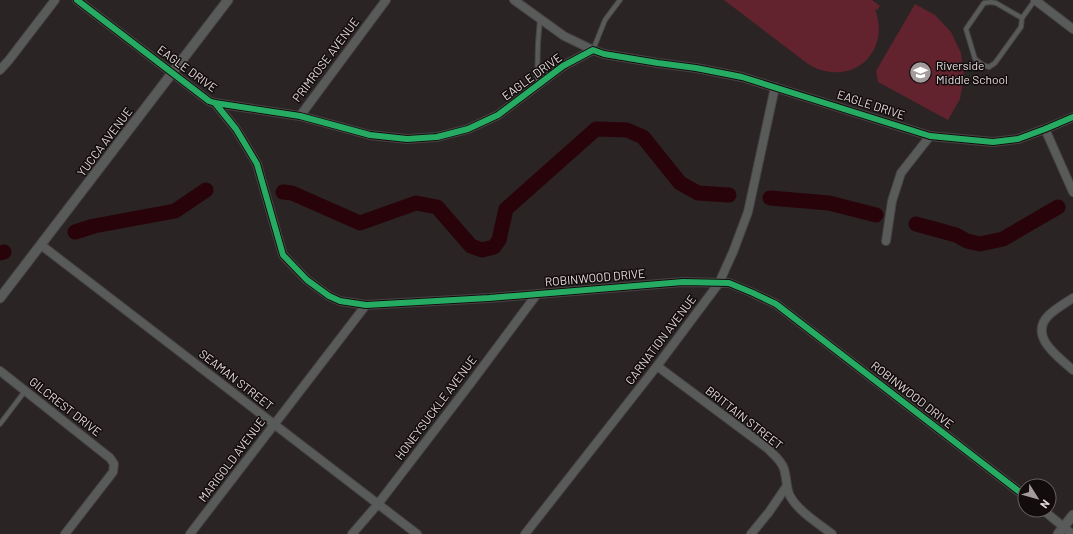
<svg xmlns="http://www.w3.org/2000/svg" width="1073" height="534" font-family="Barlow,sans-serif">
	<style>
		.green { fill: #62232e }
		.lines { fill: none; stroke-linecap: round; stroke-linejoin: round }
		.river { stroke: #29030a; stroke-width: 15 }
		.service-casing { stroke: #474242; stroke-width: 6 }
		.minor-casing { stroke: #474242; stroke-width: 10 }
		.tertiary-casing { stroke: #474242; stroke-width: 11 }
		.service { stroke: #595a5a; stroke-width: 4 }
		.minor { stroke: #595a5a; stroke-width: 8 }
		.tertiary { stroke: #595a5a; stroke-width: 9 }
		.cycleway-casing { stroke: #120c0c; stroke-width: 8 }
		.cycleway { stroke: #26ab63; stroke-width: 6 }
		.labels { text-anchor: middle; stroke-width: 3; stroke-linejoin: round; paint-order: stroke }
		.street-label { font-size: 12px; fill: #e5dbdc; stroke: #120c0c }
		.poi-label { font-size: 12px; fill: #e5dbdc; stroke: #120c0c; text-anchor: start }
	</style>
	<rect width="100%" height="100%" fill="#2a2424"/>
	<path class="green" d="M724,0H872L880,6L877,10L875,9C892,54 849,89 808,64Z
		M915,4L935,15L951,32L961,53L964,76L960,99L948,120L878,82L876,71Z"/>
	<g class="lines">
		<path class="river" d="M283,192L292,193L360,223L416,203L437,207L471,246L482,250L494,247L499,240L506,209L596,129L627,130L643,137L680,183L698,193L729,195
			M770,198L829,203L876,215
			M916,224L956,235L967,241L980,244L1003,239L1058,207
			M75,232L94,226L175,211L206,190
			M0,253L4,252"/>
		<defs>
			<path id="service" d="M1022,18L996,3L991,2L984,3L966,29L975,59L983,65L989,67L995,63L1021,27L1022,18L1035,0
				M593,50L605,20L620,0
				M537,84L538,43L540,19
				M0,424L25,391"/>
			<path id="minor" d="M77,0L209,101L215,103L300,116L370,135L407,139L437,137L468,129L498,115L563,66L593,50L604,54L658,63L696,68L742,77L930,136L993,142L1018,139L1045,129L1073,117
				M514,0L564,36L593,50
				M1035,0L1073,29
				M0,70L9,60L55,0
				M215,103L236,129L257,164L283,255L307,280L329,296L340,301L366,305L489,298L683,282L729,283L753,293L776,304L1025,496
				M300,116L386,0
				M1045,129L1073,192
				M886,241L892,201L901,173L930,136
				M41,245L417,534
				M1073,298C1065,303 1057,308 1050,314C1027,335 1057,356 1073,370
				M657,366L767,448C773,454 782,461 784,469C787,479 786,488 790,496C798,511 819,524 832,534
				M0,371L110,458L114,464L113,472L65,534
				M1043,510L1072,534
				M190,534L366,305
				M352,534L378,504L470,384L537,294
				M525,534L657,366L719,283L733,252L748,212L775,87
				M751,534L769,512L786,487"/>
			<path id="tertiary" d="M0,298L228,0
				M1058,534L1073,515"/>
		</defs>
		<use href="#service" class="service-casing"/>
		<use href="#minor" class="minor-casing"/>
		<use href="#tertiary" class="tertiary-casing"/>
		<use href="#service" class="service"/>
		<use href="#minor" class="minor"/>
		<use href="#tertiary" class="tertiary"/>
		<defs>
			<path id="cycleway" d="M77,0L209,101L215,103L300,116L370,135L407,139L437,137L468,129L498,115L563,66L593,50L604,54L658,63L696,68L742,77L930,136L993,142L1018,139L1045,129L1073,117
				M215,103L236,129L257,164L283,255L307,280L329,296L340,301L366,305L489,298L683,282L729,283L753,293L776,304L1025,496"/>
		</defs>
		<use href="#cycleway" class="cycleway-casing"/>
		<use href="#cycleway" class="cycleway"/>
	</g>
	<defs>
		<symbol id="school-disc" viewBox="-11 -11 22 22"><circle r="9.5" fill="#a49b9c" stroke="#120c0c"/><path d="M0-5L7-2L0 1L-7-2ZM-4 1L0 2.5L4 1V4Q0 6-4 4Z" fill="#fff"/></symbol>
	</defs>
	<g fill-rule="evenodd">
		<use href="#school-disc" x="908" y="60" width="25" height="25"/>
	</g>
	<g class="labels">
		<g class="street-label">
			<text transform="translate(326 60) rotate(-53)" y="4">PRIMROSE AVENUE</text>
			<text transform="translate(187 69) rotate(36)" y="4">EAGLE DRIVE</text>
			<text transform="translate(532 77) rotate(-36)" y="4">EAGLE DRIVE</text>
			<text transform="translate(871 105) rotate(18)" y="4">EAGLE DRIVE</text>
			<text transform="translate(105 142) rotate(-53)" y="4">YUCCA AVENUE</text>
			<text transform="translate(595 278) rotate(-5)" y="4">ROBINWOOD DRIVE</text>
			<text transform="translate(661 340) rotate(-53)" y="4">CARNATION AVENUE</text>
			<text transform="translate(236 380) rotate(38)" y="4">SEAMAN STREET</text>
			<text transform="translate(912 395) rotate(38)" y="4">ROBINWOOD DRIVE</text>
			<text transform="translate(65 407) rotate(38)" y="4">GILCREST DRIVE</text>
			<text transform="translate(436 408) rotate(-53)" y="4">HONEYSUCKLE AVENUE</text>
			<text transform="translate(744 418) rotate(38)" y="4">BRITTAIN STREET</text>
			<text transform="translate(232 460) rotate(-53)" y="4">MARIGOLD AVENUE</text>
		</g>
		<g class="poi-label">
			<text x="936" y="70">Riverside<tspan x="936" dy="14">Middle School</tspan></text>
		</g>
	</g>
	<g transform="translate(1037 498) rotate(127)"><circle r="19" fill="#120c0c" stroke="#665f5f"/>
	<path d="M0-3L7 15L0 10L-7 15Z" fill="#a49b9c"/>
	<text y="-6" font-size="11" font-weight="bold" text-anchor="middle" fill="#e5dbdc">N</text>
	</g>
</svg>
